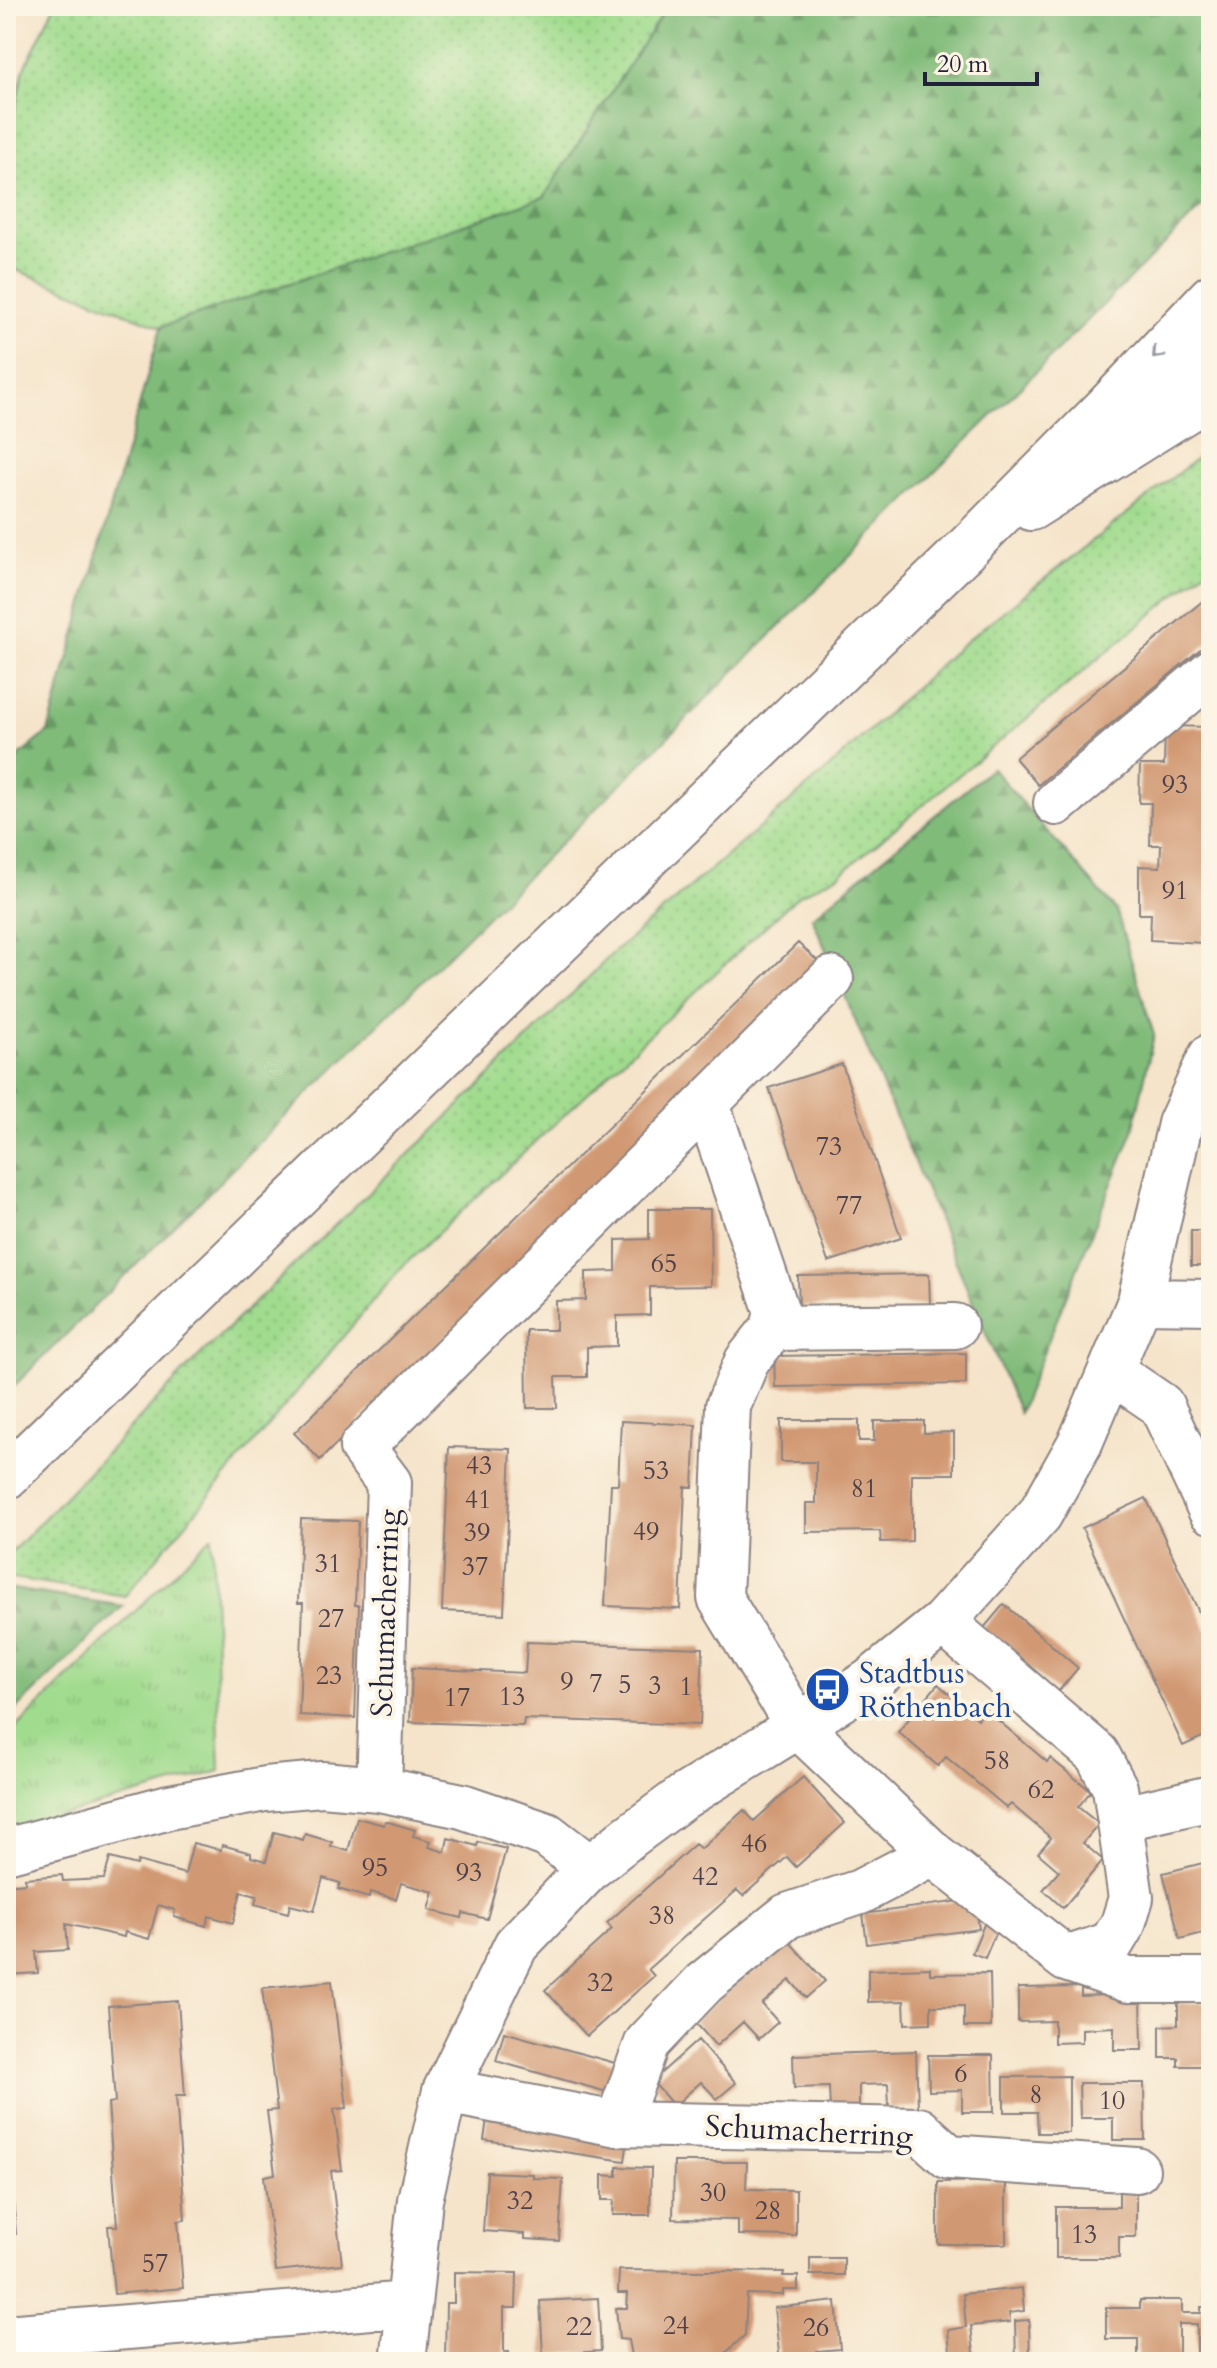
<svg xmlns="http://www.w3.org/2000/svg" width="1217" height="2368" font-family="Cardo,serif">
	<style>
		.grass { fill: url(#grass-dots); stroke: #617e64; stroke-width: 2 }
		.forest { fill: url(#forest-firs); stroke: #516e5a; stroke-width: 2 }
		.park { fill: url(#park-tufts); stroke: #617e64; stroke-width: 2 }
		.building { fill: #d19973 }
		.lines { fill: none; stroke-linecap: round; stroke-linejoin: round }
		.minor-casing { stroke: #8c8382; stroke-width: 48 }
		.major-casing { stroke: #8c8382; stroke-width: 48 }
		.minor { stroke: #fff; stroke-width: 44 }
		.major { stroke: #fff; stroke-width: 44 }
		.oneway { stroke: #9c9ca7 }
		.labels { text-anchor: middle; stroke-width: 8; stroke-linejoin: round; paint-order: stroke }
		.number-label { font-size: 26px; fill: #4e4049 }
		.street-label { font-size: 30px; fill: #22223b; stroke: #fcf5e5 }
		.transit-label { font-size: 30px; fill: #164399; stroke: #fcf5e5; text-anchor: start }
	</style>
	<defs>
		<pattern id="grass-dots" width="8" height="8" patternUnits="userSpaceOnUse" patternTransform="scale(2)"><rect width="8" height="8" fill="#a0db8e"/><path d="M2 2h.1M6 6h.1" fill="none" stroke="#8abc7b" stroke-width="1.8" stroke-linecap="round"/></pattern>
		<pattern id="forest-firs" width="22" height="20" patternUnits="userSpaceOnUse" patternTransform="scale(2)"><rect width="22" height="20" fill="#80bb79"/><path d="M5 1l3.5 6h-7zM16 11l3.5 6h-7z" fill="#689864"/></pattern>
		<pattern id="park-tufts" width="24" height="20" patternUnits="userSpaceOnUse" patternTransform="scale(2)"><rect width="24" height="20" fill="#a0db8e"/><path d="M3 7l-1-3M5 7V3M7 7l1-3M15 17l-1-3M17 17v-4M19 17l1-3" fill="none" stroke="#8abc7b"/></pattern>
	</defs>
	<rect width="100%" height="100%" fill="#fcf5e5"/>
	<filter id="ink" filterUnits="userSpaceOnUse"><feTurbulence type="fractalNoise" baseFrequency=".0125" numOctaves="2"/><feDisplacementMap in="SourceGraphic" scale="16" xChannelSelector="R" yChannelSelector="G"/><feConvolveMatrix kernelMatrix="1 2 1 2 8 2 1 2 1" color-interpolation-filters="sRGB"/></filter>
	<filter id="wash" filterUnits="userSpaceOnUse"><feTurbulence type="fractalNoise" baseFrequency=".006" numOctaves="4" result="noise"/><feDisplacementMap in="SourceGraphic" scale="32" xChannelSelector="R" yChannelSelector="G"/><feGaussianBlur stdDeviation="1.8" result="paint"/><feColorMatrix in="noise" values="0 0 0 0 0 0 0 0 0 0 0 0 0 0 0 0 0 1.4 0 .05"/><feComposite in="paint" operator="in"/></filter>
	<g filter="url(#wash)">
		<rect width="100%" height="100%" fill="#f5e4ca"/>
		<path class="grass" d="M54,6H667L544,197L161,327L6,266V154L23,72Z
			M1211,447V565L839,875L799,895L400,1269L125,1596L6,1577V1558L200,1355L485,1081L613,953L828,769L961,645Z"/>
		<path class="forest" d="M667,6H1211V198L6,1394V767L48,732L161,327L544,197Z
			M992,768L1116,910L1154,1035L1133,1131L1019,1413L812,917Z
			M6,1588L123,1606L6,1719Z"/>
		<path class="park" d="M212,1536L220,1771L6,1831V1738Z"/>
		<g id="blocks">
			<path class="building" d="M1211,594V640L1038,785L1015,758Z
				M1165,726L1211,727V935H1203V943L1150,940L1151,914H1139V866L1160,867L1161,845H1150L1151,803H1139L1140,765H1164Z
				M798,943L822,965L320,1460L294,1433Z
				M842,1064L901,1238L828,1262L769,1088Z
				M649,1209H710L711,1286L650,1287V1315L617,1316V1346L587,1347V1377H556L557,1408H527L526,1330H556V1301L586,1300V1272L616,1271V1240L649,1239Z
				M1191,1231H1211V1266H1191Z
				M929,1274L930,1305L799,1307L798,1276Z
				M966,1353V1384L775,1387L774,1356Z
				M781,1420H859V1441H874V1421H924V1433L954,1432V1474H912V1541L881,1542L880,1531L806,1532V1503H816V1462H781Z
				M621,1421L696,1425L693,1487H685L680,1609L605,1606L611,1484H618Z
				M449,1447L511,1449L504,1614L442,1611Z
				M1146,1498L1211,1638V1733L1183,1746L1082,1528Z
				M301,1519L358,1521L355,1605H359L355,1718L299,1715L303,1603H298Z
				M1004,1604L1078,1668L1058,1692L983,1629Z
				M527,1642L703,1648L700,1725L524,1719L523,1726L410,1722L412,1668L525,1673Z
				M938,1684L978,1719L986,1710L1047,1762L1050,1758L1091,1791L1078,1807L1099,1824L1083,1843L1103,1860L1063,1908L1043,1890L1059,1871L1038,1853L1051,1838L1011,1804L1007,1808L946,1757L938,1766L898,1732Z
				M803,1777L845,1823L796,1867L787,1857L743,1896L737,1890L648,1969L654,1976L587,2036L545,1990L612,1929L607,1923L695,1844L701,1849L744,1810L754,1821Z
				M357,1818L384,1825L385,1821L415,1830L413,1836L431,1841L429,1847L445,1852L448,1838L477,1846L478,1842L506,1849L487,1919L463,1913L462,1918L429,1910L434,1892L401,1883L396,1899L370,1892L369,1898L338,1889L340,1883L323,1878L314,1911L290,1905L288,1913L255,1904L257,1896L241,1892L233,1923L209,1916L206,1926L174,1917L175,1910L158,1905L149,1939L125,1932L124,1937L66,1924L68,1950L36,1952L38,1973L6,1975V1885L26,1883L25,1878L62,1875L63,1881L104,1879L110,1858L137,1865L138,1861L185,1874L193,1843L221,1850L222,1845L251,1853V1857L266,1861L274,1832L303,1840L305,1834L332,1842L331,1846L348,1851Z
				M1211,1861V1931L1180,1939L1163,1873Z
				M975,1899L979,1929L867,1944L863,1914Z
				M985,1922L998,1927L985,1958L972,1953Z
				M787,1939L825,1981L806,1998L790,1980L762,2004L778,2022L759,2039L743,2022L716,2046L694,2021Z
				M930,1968V1974L990,1973L991,2027H964V2006H931V2023L905,2024L904,2001L868,2002V1970Z
				M332,1981L347,2108L334,2109L342,2170L331,2171L342,2264L276,2271L264,2176L275,2174L267,2111L277,2110L262,1988Z
				M1081,1987V1996L1141,1994L1142,2050H1114V2027L1082,2029V2042L1054,2043V2021L1018,2022V1988Z
				M178,2001L185,2096H176L185,2220L178,2221L183,2288L114,2294L108,2226H117L108,2103L115,2102L108,2006Z
				M1178,2003H1211V2066H1178V2058H1160V2026L1178,2025Z
				M504,2032L615,2063L607,2092L496,2061Z
				M698,2040L736,2083L717,2099L701,2082L674,2106L652,2081Z
				M916,2051L918,2107L889,2108L888,2084L859,2085V2109L830,2110L829,2087L794,2088L793,2055Z
				M928,2055H993L994,2112H962V2090L929,2091Z
				M1069,2076V2133H1038L1037,2112H1004V2077Z
				M1079,2083H1144L1145,2140H1113V2118H1080Z
				M488,2112L629,2133L625,2161L484,2140Z
				M6,2135H8L16,2234L6,2235Z
				M674,2162H747L746,2189L796,2190V2236L738,2235V2220L673,2219Z
				M617,2167L651,2168L650,2215H613L614,2200H602V2175L617,2176Z
				M487,2172L533,2174V2178L563,2179L559,2241L525,2239V2234L483,2231Z
				M1006,2181V2244H938V2182Z
				M1119,2188H1136V2237H1119V2258H1056V2207H1119Z
				M1206,2205L1211,2206V2306H1205L1203,2238Z
				M810,2258H844V2275H810Z
				M619,2270L784,2272L783,2276H798V2290H783V2295L747,2294L745,2335L716,2362L632,2361L628,2340L619,2339L616,2308H627L628,2293H618Z
				M454,2272L517,2273L516,2308H504V2352H509V2362H445L446,2303H454Z
				M1022,2288L1024,2311L1009,2313L1010,2322L971,2326L975,2362H951L948,2330L966,2327L963,2294Z
				M598,2298L601,2351L543,2355L540,2301Z
				M1140,2300H1182V2313H1201V2307H1211V2362H1197V2324H1179V2362H1138V2339H1106V2308H1140Z
				M836,2301L840,2349L817,2351L818,2362H780L774,2308Z
				M1029,2320L1030,2362H1016L1015,2321Z"/>
		</g>
	</g>
	<g filter="url(#ink)">
		<use href="#blocks" fill-opacity="0" stroke="#8c8382" stroke-width="2"/>
		<g class="lines">
			<defs>
				<path id="minor" d="M1056,803L1211,672
					M707,1104L777,1312L773,1328L747,1361L728,1406L720,1598L797,1725L933,1854L1066,1959L1128,1980H1211
					M1140,1301L1211,1302
					M773,1328L955,1326
					M1111,1371L1161,1405L1211,1511
					M943,1622L1097,1754L1115,1788L1131,1898L1123,1924L1111,1944L1066,1959
					M379,1789L389,1483L362,1447L831,979
					M1137,1815L1211,1798
					M6,1851L169,1807L265,1789L322,1784L379,1789L462,1806L547,1835L590,1868
					M445,2091L617,2124L919,2130L949,2157L1137,2170
					M617,2124L647,2043L704,1983L787,1916L860,1892L933,1854
					M6,2337L408,2304
					M403,2362L420,2200L445,2091L516,1945L590,1868L629,1837L683,1797L869,1682L943,1622L1040,1514L1080,1443L1140,1301L1180,1124L1211,1056"/>
				<path id="major" d="M1134,412L1211,349
					M1031,508L1211,395
					M6,1477L965,550L1105,409L1211,297"/>
			</defs>
			<use href="#minor" class="minor-casing"/>
			<use href="#major" class="major-casing"/>
			<use href="#minor" class="minor"/>
			<use href="#major" class="major"/>
		</g>
		<defs><path id="oneway-chevron" d="M-2-3.5L2.5 0L-2 3.5" fill="none" stroke-width="1.6" stroke-linecap="round" stroke-linejoin="round" transform="scale(2)"/></defs>
		<use class="oneway" href="#oneway-chevron" transform="translate(1157 354) rotate(133)"/>
	</g>
	<defs>
		<symbol id="bus-disc" viewBox="-11 -11 22 22"><circle r="9.5" fill="#1a4fb4" stroke="#fcf5e5"/><path d="M-5-6H5V4H4V6H2V4H-2V6H-4V4H-5ZM-3.5-4V0h7V-4ZM-3.5 1.2v1.5H-2V1.2ZM2 1.2v1.5H3.5V1.2Z" fill="#fff"/></symbol>
	</defs>
	<g fill-rule="evenodd">
		<use href="#bus-disc" x="802" y="1664" width="51" height="51"/>
	</g>
	<g class="labels">
		<g class="number-label">
			<text x="1175" y="793">93</text>
			<text x="1175" y="899">91</text>
			<text x="829" y="1155">73</text>
			<text x="849" y="1214">77</text>
			<text x="664" y="1272">65</text>
			<text x="479" y="1474">43</text>
			<text x="656" y="1479">53</text>
			<text x="864" y="1497">81</text>
			<text x="478" y="1508">41</text>
			<text x="646" y="1540">49</text>
			<text x="477" y="1541">39</text>
			<text x="328" y="1572">31</text>
			<text x="475" y="1575">37</text>
			<text x="331" y="1627">27</text>
			<text x="329" y="1684">23</text>
			<text x="567" y="1690">9</text>
			<text x="596" y="1692">7</text>
			<text x="625" y="1693">5</text>
			<text x="655" y="1694">3</text>
			<text x="686" y="1695">1</text>
			<text x="512" y="1705">13</text>
			<text x="457" y="1706">17</text>
			<text x="997" y="1769">58</text>
			<text x="1041" y="1798">62</text>
			<text x="754" y="1852">46</text>
			<text x="375" y="1876">95</text>
			<text x="469" y="1881">93</text>
			<text x="705" y="1885">42</text>
			<text x="662" y="1924">38</text>
			<text x="600" y="1991">32</text>
			<text x="961" y="2082">6</text>
			<text x="1036" y="2103">8</text>
			<text x="1112" y="2109">10</text>
			<text x="713" y="2201">30</text>
			<text x="520" y="2209">32</text>
			<text x="768" y="2219">28</text>
			<text x="1084" y="2243">13</text>
			<text x="155" y="2272">57</text>
			<text x="676" y="2334">24</text>
			<text x="579" y="2335">22</text>
			<text x="816" y="2336">26</text>
		</g>
		<g class="street-label">
			<text transform="translate(385 1613) rotate(-88)" y="10">Schumacherring</text>
			<text transform="translate(809 2131) rotate(3)" y="10">Schumacherring</text>
		</g>
		<g class="transit-label">
			<text x="859" y="1683">Stadtbus<tspan x="859" dy="34">Röthenbach</tspan></text>
		</g>
	</g>
	<rect width="1217" height="2368" fill="none" stroke="#fcf5e5" stroke-width="32"/>
	<path d="M925 72v12h112v-12" fill="none" stroke="#22223b" stroke-width="4"/>
	<text x="937" y="72" font-size="24" fill="#22223b" stroke="#fcf5e5" stroke-width="6" paint-order="stroke">20 m</text>
</svg>
